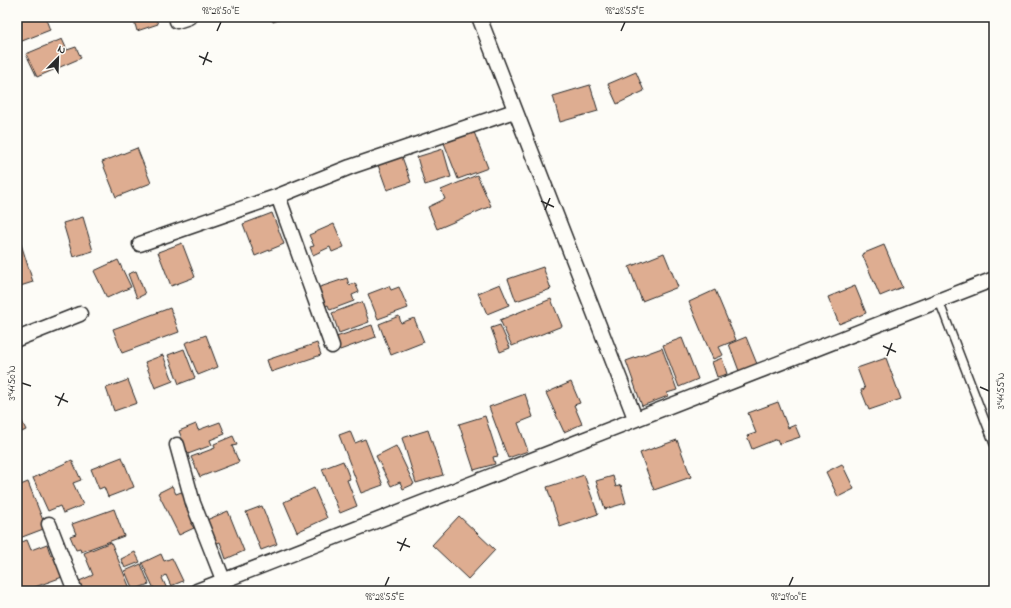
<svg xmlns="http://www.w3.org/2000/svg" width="1011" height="608" font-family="'Indie Flower',sans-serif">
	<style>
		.building { fill: #dead91; stroke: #2b2b2b }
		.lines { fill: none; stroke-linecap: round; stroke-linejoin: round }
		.service-casing { stroke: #2b2b2b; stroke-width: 10 }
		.minor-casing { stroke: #2b2b2b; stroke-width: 17 }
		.service { stroke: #fdfcf7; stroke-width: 7 }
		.minor { stroke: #fdfcf7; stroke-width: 14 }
		.ticks { fill: none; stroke: #2b2b2b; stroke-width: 1.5 }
		.neatline { fill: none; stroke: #2b2b2b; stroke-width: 1.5 }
		.ticks-label { font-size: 10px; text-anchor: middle; fill: #2b2b2b }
	</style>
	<rect width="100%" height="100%" fill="#fdfcf7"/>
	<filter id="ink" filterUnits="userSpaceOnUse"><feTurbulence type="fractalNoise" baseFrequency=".025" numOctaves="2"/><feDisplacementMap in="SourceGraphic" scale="8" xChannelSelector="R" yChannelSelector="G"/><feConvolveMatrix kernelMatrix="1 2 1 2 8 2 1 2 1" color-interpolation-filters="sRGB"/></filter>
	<g filter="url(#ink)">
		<path class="building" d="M17,17H45L50,30L17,43Z
			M133,17H155L158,24L137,31Z
			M271,17H287L273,22Z
			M62,39L67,50L76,47L81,58L37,77L26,54Z
			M636,72L644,91L617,104L608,84Z
			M590,85L598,111L560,122L553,96Z
			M474,132L488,168L458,179L444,143Z
			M137,148L151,183L116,197L102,162Z
			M443,149L451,177L425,185L417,157Z
			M402,157L411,182L387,190L378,165Z
			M477,175L491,206L437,229L428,207L445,199L441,190Z
			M272,213L284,244L255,256L243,224Z
			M83,217L93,251L73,257L63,223Z
			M334,224L344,247L332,252L330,247L313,255L310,247L314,246L309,235Z
			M182,243L195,277L171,286L158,252Z
			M21,244L33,282L17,287V246Z
			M884,245L902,287L880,296L862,254Z
			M664,253L678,287L642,301L629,267Z
			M118,260L131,287L107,298L94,271Z
			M543,267L551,289L516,301L508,279Z
			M136,271L145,294L137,298L128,274Z
			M347,278L349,285L355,283L359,292L352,295L354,301L330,310L328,305L324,307L317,288Z
			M500,284L509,305L487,314L478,293Z
			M389,286L391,290L399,287L408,308L378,319L368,294Z
			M855,286L866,313L839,324L828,297Z
			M715,290L736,340L719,347L723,355L713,359L689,302Z
			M551,299L562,326L512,346L500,320Z
			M362,302L369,322L339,333L332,313Z
			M170,308L179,332L122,353L113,329Z
			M399,316L401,323L414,318L424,342L391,355L379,324Z
			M372,325L376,337L340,350L336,337Z
			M500,325L510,348L500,352L491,328Z
			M206,335L218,367L198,375L185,343Z
			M746,337L757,364L739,371L729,344Z
			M682,338L698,379L679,387L663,345Z
			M317,343L321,355L271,372L267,360Z
			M662,348L677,390L667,393L668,396L642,406L626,361Z
			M184,349L195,378L179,384L168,355Z
			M163,355L173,381L155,388L145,362Z
			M722,358L727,374L717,377L712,362Z
			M886,358L901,399L869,410L861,390L865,389L857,368Z
			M128,380L137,403L114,411L106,388Z
			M571,382L580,403L574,405L582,424L564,432L546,393Z
			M525,394L533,417L518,423L528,451L508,458L489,407Z
			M778,402L788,428L795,425L800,437L779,444L777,439L752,449L747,436L756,433L748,413Z
			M17,411L26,430L17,434Z
			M485,416L498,456L493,457L495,464L474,470L459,424Z
			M220,422L225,434L210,440L212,445L188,454L179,431L196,424L198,430Z
			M428,430L443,475L416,483L402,438Z
			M350,431L355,443L365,439L383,485L361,493L339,435Z
			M233,436L237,445L232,446L239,462L200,477L191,457L215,448L214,444Z
			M677,440L691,477L654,490L640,453Z
			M396,446L414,484L403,489L400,482L391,486L376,456Z
			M122,457L134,487L108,497L104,487L99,489L91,469Z
			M72,460L81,480L73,483L83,505L63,513L60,506L48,511L33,478Z
			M343,461L350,479L347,480L357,506L340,513L322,469Z
			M842,464L854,489L838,497L826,472Z
			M584,475L598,514L560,527L547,487Z
			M613,476L616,487L621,485L626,503L605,509L596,481Z
			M28,482L46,528L17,539V483L18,486Z
			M172,486L176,494L184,491L198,521L191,524L194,528L179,535L158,493Z
			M314,488L327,518L297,532L284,502Z
			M262,506L277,544L261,550L246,512Z
			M114,509L124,536L81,552L80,549L76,550L70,536L76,534L72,524Z
			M228,511L244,551L226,559L220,542L213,545L204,521Z
			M459,516L495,550L468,579L432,545Z
			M27,540L31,550L47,544L51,556L56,554L65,576L24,591H18L17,544Z
			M111,542L131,591H81L77,582L93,575L84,553Z
			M135,552L140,562L125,568L121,559Z
			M161,554L164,561L172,558L183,581L171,586L166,575L162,578L167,589L155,591L142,563Z
			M141,564L149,584L133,590L125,571Z"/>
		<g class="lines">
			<defs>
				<path id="service" d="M939,301L994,444"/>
				<path id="minor" d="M479,17L635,418
					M177,21L189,17
					M140,244L278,196
					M17,339L80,314
					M332,346L278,196L350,167L514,111
					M177,445L193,503L224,582
					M49,524L75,591
					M197,591L994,279"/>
			</defs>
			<use href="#service" class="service-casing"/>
			<use href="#minor" class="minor-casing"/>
			<use href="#service" class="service"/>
			<use href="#minor" class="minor"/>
		</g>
	</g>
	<path class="ticks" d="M217,31L221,22M621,31L625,22M199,56L212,62M203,65L208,52M541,201L554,207M545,210L550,198M883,346L896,352M887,356L892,343M22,383L31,386M980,387L989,391M55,396L68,402M58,406L64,393M397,542L410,547M400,551L406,538M385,586L389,577M789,586L793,577"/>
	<rect width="1011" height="608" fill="none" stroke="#fdfcf7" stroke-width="44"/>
	<g transform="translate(58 58) rotate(23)" stroke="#fdfcf7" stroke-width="3" paint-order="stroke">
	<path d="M0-3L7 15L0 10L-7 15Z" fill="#2b2b2b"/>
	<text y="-6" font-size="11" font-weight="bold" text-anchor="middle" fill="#2b2b2b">N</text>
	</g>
	<rect x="22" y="22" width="967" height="564" class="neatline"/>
	<g class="ticks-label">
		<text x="221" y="14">98°28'50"E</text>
		<text x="625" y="14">98°28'55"E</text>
		<text transform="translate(11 383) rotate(-90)" y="4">3°44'50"N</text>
		<text transform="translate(1000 391) rotate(-90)" y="4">3°44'55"N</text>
		<text x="385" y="600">98°28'55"E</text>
		<text x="789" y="600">98°29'00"E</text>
	</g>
</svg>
